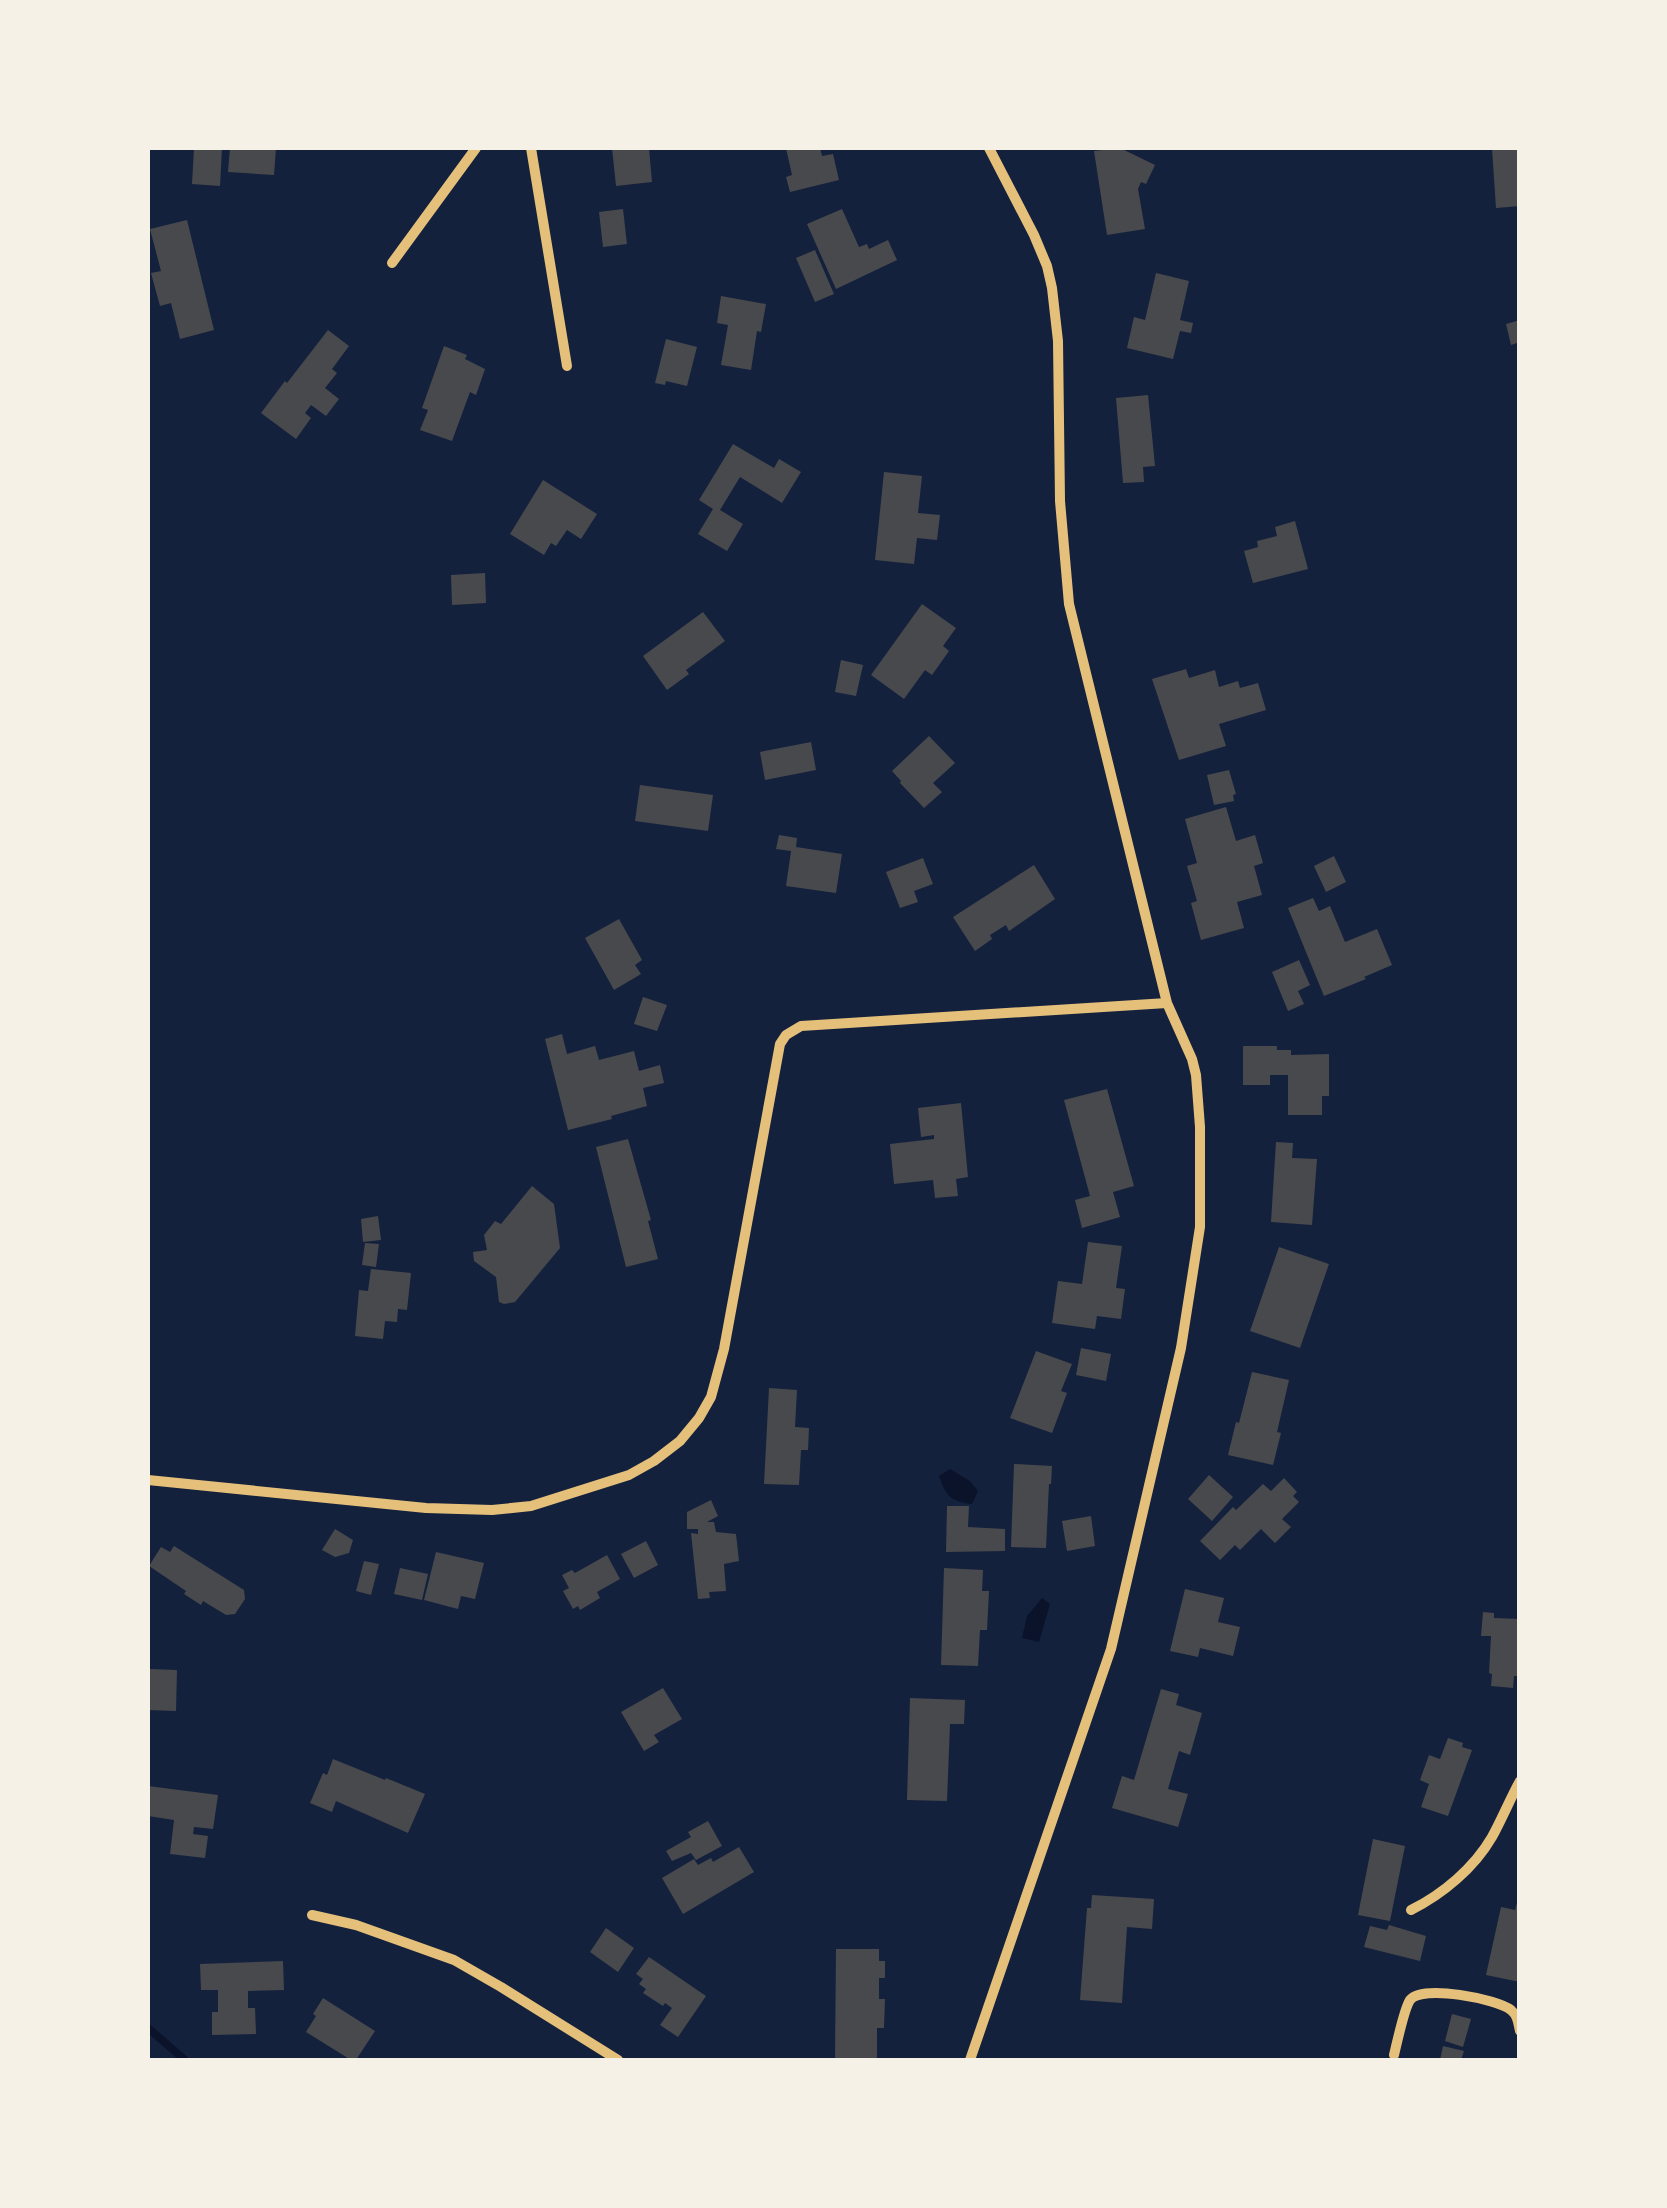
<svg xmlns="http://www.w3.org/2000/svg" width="1667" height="2208" font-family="'Source Sans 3',sans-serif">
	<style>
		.water { fill: #0b132b }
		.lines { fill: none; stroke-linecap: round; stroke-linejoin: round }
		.stream { stroke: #0b132b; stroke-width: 8 }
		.building { fill: #48494c }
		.minor { stroke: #e5c07b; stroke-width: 10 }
	</style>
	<rect width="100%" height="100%" fill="#14213d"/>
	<path class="water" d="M950,1469L970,1481L978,1491L972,1504C951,1502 945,1495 939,1476Z
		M1042,1598L1050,1604L1039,1642L1022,1638L1027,1616Z"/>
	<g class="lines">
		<path class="stream" d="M148,2028L185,2060"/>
	</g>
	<path class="building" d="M194,148H222L220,186L192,184Z
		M230,148H276L274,175L228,172Z
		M612,148H649L652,182L616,186Z
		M786,148H820L822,156L833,154L839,180L790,192L786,177L792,175Z
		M1120,148L1155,165L1146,184L1141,182L1138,189L1145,229L1107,235L1094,151Z
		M1507,148H1520V206L1496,208L1492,149Z
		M623,209L627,244L603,247L599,212Z
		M842,209L859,247L867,244L869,249L888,240L897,260L836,289L807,224Z
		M187,220L214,330L180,339L171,303L160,306L151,273L161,271L150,229Z
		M815,250L834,294L815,302L796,258Z
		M1156,273L1189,281L1180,320L1193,323L1191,333L1180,331L1173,359L1127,348L1134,317L1145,320Z
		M721,296L766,304L761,332L757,331L751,370L721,365L728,325L717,323Z
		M1520,320V342L1511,345L1506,324Z
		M328,330L349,346L332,369L337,373L325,388L339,399L326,416L311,405L305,413L311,418L296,439L261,413L285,381L287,383Z
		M666,339L697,347L687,386L666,381L665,385L655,383Z
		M444,346L467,355L465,359L485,369L476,395L470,392L452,441L420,430L428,410L422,408Z
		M1148,395L1155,466L1143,467L1144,482L1123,483L1116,398Z
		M733,444L774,468L779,459L801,472L782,503L740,477L720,510L743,524L727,551L698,534L713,509L699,500Z
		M884,472L922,476L918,513L940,515L937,540L917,538L914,564L875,560Z
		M543,480L597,514L581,539L567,530L556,546L551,543L544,555L510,534Z
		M1295,521L1308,569L1253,583L1244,551L1258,547L1257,541L1277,536L1275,527Z
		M485,573L486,603L452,605L451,575Z
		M922,604L956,628L943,646L949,651L932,675L925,670L904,699L871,675Z
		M703,612L725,641L686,670L689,674L667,690L643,656Z
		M841,660L863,665L856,696L835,692Z
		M1186,669L1189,678L1215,670L1219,687L1238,681L1240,688L1258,683L1266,710L1219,724L1226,746L1179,760L1152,679Z
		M929,736L955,763L933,783L942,792L924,808L900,783L901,781L892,771Z
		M811,742L816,770L765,780L760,752Z
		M1229,770L1236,794L1233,795L1234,801L1214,805L1207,775Z
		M640,785L713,795L708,831L635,821Z
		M1226,807L1236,841L1255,835L1263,863L1254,866L1262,895L1237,902L1244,928L1201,940L1191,903L1197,901L1187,866L1197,863L1185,819Z
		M779,835L797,838L796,847L842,854L836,893L786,886L791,851L776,849Z
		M1334,856L1346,882L1326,892L1314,866Z
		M923,858L933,884L914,891L918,902L900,908L886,872Z
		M1034,865L1055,899L1009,931L1006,925L990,935L992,939L975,951L953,917Z
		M1313,898L1319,911L1330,906L1345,942L1377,929L1392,965L1364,977L1366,979L1324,996L1288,908Z
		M619,919L642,960L635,965L641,974L614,990L585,938Z
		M1299,960L1310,985L1298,991L1304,1004L1288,1011L1272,972Z
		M643,997L667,1005L657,1031L634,1024Z
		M562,1034L567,1054L595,1046L599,1060L634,1051L639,1071L660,1065L664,1083L643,1088L647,1106L611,1116L612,1119L568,1130L545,1039Z
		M1243,1046H1277V1050H1291V1055L1329,1054V1096H1322V1115H1288V1075H1270V1085H1243Z
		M1107,1089L1134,1186L1113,1192L1120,1217L1082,1228L1075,1200L1090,1196L1064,1100Z
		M961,1103L968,1177L956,1179L958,1196L935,1198L933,1180L894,1184L890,1144L934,1139V1135L921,1137L918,1108Z
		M628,1139L651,1220L648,1221L658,1259L626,1267L596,1147Z
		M1276,1142L1293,1143L1292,1158L1317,1159L1312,1225L1271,1222Z
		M532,1186L554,1204L560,1248L515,1302L504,1304L499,1302L496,1277L474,1261L473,1252L487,1250L484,1235L495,1221L501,1224Z
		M378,1216L381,1240L363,1242L361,1219Z
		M1088,1242L1122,1246L1116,1288L1125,1289L1121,1319L1097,1316L1095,1329L1052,1323L1058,1281L1082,1284Z
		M365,1243L379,1244L376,1267L362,1265Z
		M1279,1247L1329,1264L1300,1348L1250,1331Z
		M371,1269L411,1273L407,1310L398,1309L397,1322L385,1321L383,1339L355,1336L359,1290L368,1291Z
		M1081,1348L1111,1354L1106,1381L1076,1375Z
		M1036,1351L1072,1364L1061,1391L1067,1393L1052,1433L1010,1418Z
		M1252,1372L1289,1380L1277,1432L1281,1433L1273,1465L1228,1455L1236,1422L1239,1423Z
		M769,1388L797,1390L795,1427L809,1428L808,1450H801L799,1485L764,1484Z
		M1014,1464L1052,1466L1051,1484H1049L1046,1548L1011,1547Z
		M1209,1475L1233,1497L1212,1521L1188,1499Z
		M1284,1478L1297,1492L1293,1496L1299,1502L1282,1519L1291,1527L1275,1543L1261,1529L1240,1550L1235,1545L1220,1560L1200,1541L1233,1507L1236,1510L1263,1484L1271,1491Z
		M711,1500L718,1516L707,1522H714L716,1532L736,1534L739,1561L724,1564L726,1591L709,1592L710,1598L698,1599L691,1533L698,1534V1529H687V1512Z
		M947,1506H969L968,1527L1005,1529V1551L946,1552Z
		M1091,1516L1095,1546L1067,1551L1062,1521Z
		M335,1529L353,1540L349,1553L335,1557L322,1550Z
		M646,1541L658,1565L634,1578L621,1554Z
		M174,1546L244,1590L245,1599L235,1614L226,1615L203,1601L201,1605L184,1594L186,1591L149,1566L161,1547L170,1552Z
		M436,1552L484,1563L475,1599L461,1596L458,1609L424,1600Z
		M607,1555L620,1579L597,1592L600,1598L580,1610L578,1606L573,1609L563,1591L569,1588L562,1575L572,1570L575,1573Z
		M364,1561L379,1564L371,1595L356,1591Z
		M400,1568L428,1574L422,1600L394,1594Z
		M944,1568L983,1570L982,1591H989L987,1630H980L978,1666L941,1665Z
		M1185,1589L1224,1598L1218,1622L1240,1627L1233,1656L1200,1648L1198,1657L1170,1651Z
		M1483,1612L1494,1613V1618L1520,1619V1676H1514L1513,1688L1491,1686L1492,1674L1489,1673L1491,1636H1481Z
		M148,1669L177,1670L176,1711L148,1710Z
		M663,1688L682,1719L654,1735L659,1742L644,1751L621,1712Z
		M1161,1689L1179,1694L1176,1705L1202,1713L1190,1755L1179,1751L1168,1789L1188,1794L1178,1827L1112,1808L1122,1776L1134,1780Z
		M910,1698L965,1700L964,1724H950L947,1801L907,1800Z
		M1448,1738L1463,1743L1462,1747L1472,1750L1448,1816L1421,1807L1429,1784L1420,1780L1429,1755L1440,1759Z
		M333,1759L385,1780L386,1778L425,1794L408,1833L336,1801L332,1812L310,1803L323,1773L327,1775Z
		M148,1786L218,1795L213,1829L194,1827L193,1834L208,1836L205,1858L170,1854L174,1820L148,1816Z
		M708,1821L722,1846L696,1860L691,1853L672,1861L666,1851L691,1837L688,1832Z
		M1373,1839L1405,1846L1390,1921L1358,1915Z
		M739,1847L754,1872L683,1914L662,1878L694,1859L698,1865L711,1858L713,1862Z
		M1092,1895L1154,1899L1152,1929L1127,1927L1122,2003L1080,2000L1087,1908H1091Z
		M1518,1899H1520V1982L1486,1975L1501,1907L1515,1910Z
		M1389,1925L1426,1936L1420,1961L1364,1947L1370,1926L1387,1930Z
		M606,1928L634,1948L618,1972L590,1952Z
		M836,1949H879V1961H885V1978H879V1999H885L884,2028H877V2060H835Z
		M649,1957L706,1996L678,2037L660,2025L672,2008L665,2003L663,2006L643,1993L646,1989L639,1984L643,1979L636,1974Z
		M283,1961L284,1990L248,1991V2008H255L256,2034L212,2035V2012H218V1990H201L200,1964Z
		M323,1998L375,2031L356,2060H351L306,2032L316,2016L313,2014Z
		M1452,2014L1471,2019L1463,2047L1445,2041Z
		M1443,2046L1464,2051L1461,2060H1440Z"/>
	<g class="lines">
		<path class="minor" d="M531,148L567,366
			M392,263L476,148
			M148,1480L426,1508L492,1510L531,1506L629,1475L654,1461L680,1441L699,1418L711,1397L724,1349L780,1044L786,1035L801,1026L1167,1003
			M1411,1910C1443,1894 1474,1868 1492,1837C1502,1819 1510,1799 1520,1781
			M312,1915L356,1925L454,1960L501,1987L618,2060
			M1394,2055C1397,2043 1404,2009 1410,2000C1422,1984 1497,1999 1511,2010C1518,2016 1518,2022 1520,2031
			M970,2060L1111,1649L1181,1348L1200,1227V1127L1196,1075L1192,1059L1167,1003L1069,604L1060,501L1058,341L1052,288L1047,266L1034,235L989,148"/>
	</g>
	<rect width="1667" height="2208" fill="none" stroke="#f6f1e7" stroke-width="300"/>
</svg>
